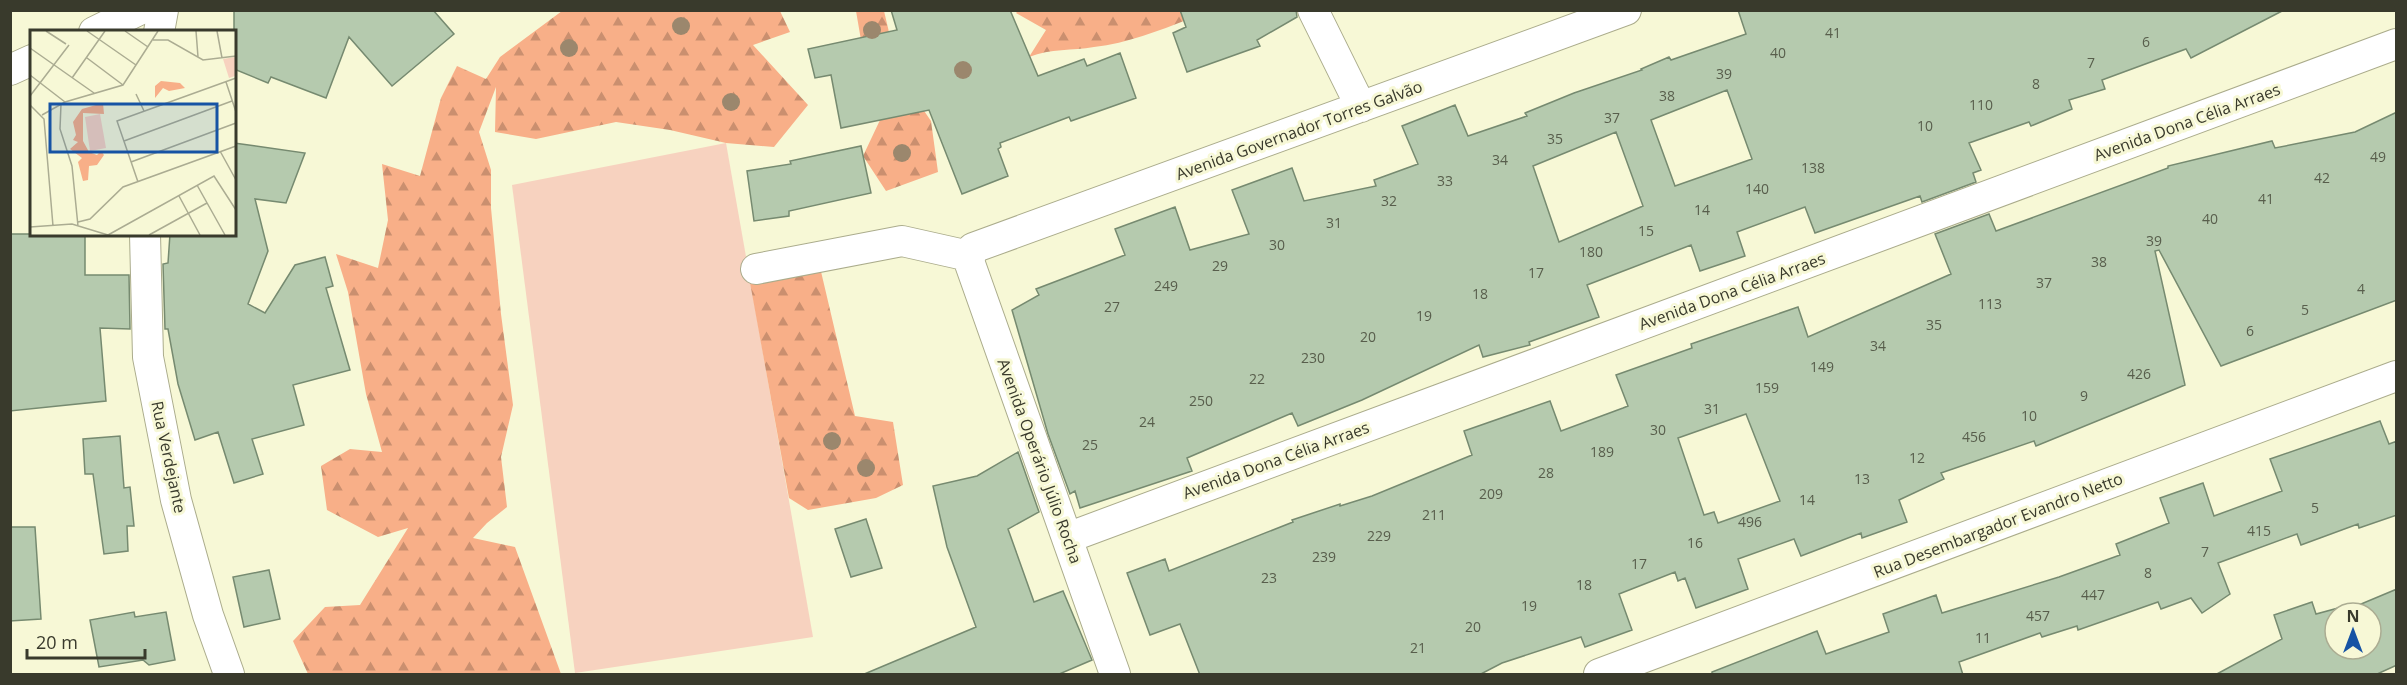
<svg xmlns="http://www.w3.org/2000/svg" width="2407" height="685" font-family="'Open Sans',sans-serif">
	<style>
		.green { fill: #f7d2bf }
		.forest { fill: url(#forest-firs) }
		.building { fill: #b5caae; stroke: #768a70; stroke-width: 1.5; fill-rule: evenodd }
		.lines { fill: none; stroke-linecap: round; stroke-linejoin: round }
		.street-casing { stroke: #abac8c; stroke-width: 32 }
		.street { stroke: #fff; stroke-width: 30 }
		.tree { fill: #9b876d }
		.labels { text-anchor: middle; stroke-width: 6; stroke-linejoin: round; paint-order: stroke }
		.number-label { font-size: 14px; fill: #585e4c }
		.street-label { font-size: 16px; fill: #393a2c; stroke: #f7f8d6 }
		.inset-road { fill: none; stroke: #abac92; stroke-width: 1.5 }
		.view { fill: #1653a4; fill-opacity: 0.15; stroke: #1653a4; stroke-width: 3 }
		.inset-edge { fill: none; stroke: #393a2c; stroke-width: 3 }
	</style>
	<defs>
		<pattern id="forest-firs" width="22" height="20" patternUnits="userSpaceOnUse" patternTransform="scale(1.5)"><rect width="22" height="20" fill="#f8af88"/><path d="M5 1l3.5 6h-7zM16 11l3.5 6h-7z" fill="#ca8f6f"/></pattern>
	</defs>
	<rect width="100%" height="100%" fill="#f7f8d6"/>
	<path class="green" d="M726,143L813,637L575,673L512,185Z"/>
	<path class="forest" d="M1019,10H1184L1189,19C1158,31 1128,43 1094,47C1072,51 1051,48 1029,57L1046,30L1016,13Z
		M562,11H780L790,32L753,45L808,105L774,147L726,143L670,130L616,122L536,139L495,132L496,87L479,132L491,170V208L501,314L513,405L501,457L507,507L487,523L473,538L515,547L561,674H308L293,641L325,607L360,605L408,528L378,537L327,510L321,466L350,449L382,452L366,394L348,292L336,254L378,268L388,220L382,164L420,176L441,98L457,66L486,79L500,57Z
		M856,11H884L893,49L907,86L931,121L938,172L886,191L863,156L880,120L867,75Z
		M819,263L855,416L893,422L903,485L876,498L808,510L789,498L749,277Z"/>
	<path class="building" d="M234,10H433L454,34L392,86L349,37L326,98L271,77L268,83L234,69Z
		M891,10H1010L1038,76L1084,59L1087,66L1120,53L1136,98L1071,121L1069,117L1000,143L1001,147L998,149L1008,176L962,194L929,110L841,128L831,75L815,78L808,49L897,30Z
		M1180,10H1296L1297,17L1257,40L1260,46L1187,72L1173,33L1186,27Z
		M1738,10H2284L2191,58L2186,49L2102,80L2105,89L2069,100L2072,109L2031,126L2029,122L1969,143L1981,170L1973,173L1976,182L1922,202L1920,196L1815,233L1805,207L1737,232L1745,256L1700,271L1691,245L1587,285L1599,317L1529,342L1530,345L1483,357L1479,345L1362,400L1298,426L1292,413L1187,458L1192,471L1080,508L1075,491L1070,494L1048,434L1012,310L1039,295L1036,289L1125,255L1115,229L1175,207L1190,250L1249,234L1232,190L1292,168L1304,201L1376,186L1374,180L1418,164L1402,126L1455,105L1468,136L1527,116L1525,113L1574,93L1642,70L1641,69L1669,57L1671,60L1746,34ZM1727,90L1752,159L1675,186L1651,120ZM1616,132L1643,206L1559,242L1533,166Z
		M2397,112V300L2221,366L2159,250L2155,251L2185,385L2036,446L2034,441L1941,473L1944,479L1899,500L1907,522L1862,538L1861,533L1801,556L1794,539L1738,559L1748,589L1696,608L1685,578L1678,581L1675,572L1619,594L1632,630L1585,647L1581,637L1502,663L1479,675H1200L1180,624L1150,635L1127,573L1165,559L1169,571L1293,522L1292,520L1340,504V506L1372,496L1472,455L1464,431L1550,401L1561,431L1623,408L1628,406L1616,375L1692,348L1691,344L1798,307L1808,337L1951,274L1935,234L1989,214L1996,231L2168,168V166L2272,141L2275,148L2355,132ZM1746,414L1780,501L1718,523L1714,512L1704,515L1678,438Z
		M234,143L305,153L286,203L255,199L268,251L248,304L265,313L295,265L325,257L333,286L326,288L350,370L293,385L304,425L252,439L263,474L234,483L218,432L195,440L178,384L168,329H165L163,264L168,263L170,234H234Z
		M861,146L871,193L789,211V216L754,221L747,171L791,164L790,161Z
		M10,234H85V275H129L130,329L100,328L106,401L10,411Z
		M2380,421L2389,444L2397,441V515L2359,528L2358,524L2301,545L2297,534L2218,563L2230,594L2202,613L2191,598L2161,609L2158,602L2078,630L2077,626L2042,637L2040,633L1959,662L1963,675H1712V672L1817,631L1826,654L1889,632L1883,614L1936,595L1942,613L2059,577L2120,555L2116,544L2169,523L2160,498L2203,483L2214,516L2282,491L2270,459Z
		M120,436L124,488L130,487L134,526H127L128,551L104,554L93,474H85L83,439Z
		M1018,452L1039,512L1008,529L1034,602L1063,591L1092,660L1057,675H862L976,627L947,547L933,486L977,476Z
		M866,519L882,568L851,577L835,529Z
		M10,527H35L41,619L10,621Z
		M269,570L280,619L244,627L233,577Z
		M2397,589V665L2375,675H2215L2282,639L2274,615L2312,602L2316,614L2353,604L2354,607ZM2335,613H2371V649H2335Z
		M134,612L135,617L166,612L175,660L149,665L143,660L99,667L90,620Z"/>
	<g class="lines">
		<defs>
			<path id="street" d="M1313,10L1361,107
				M94,32L139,10
				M159,32L163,10
				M10,70L32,60
				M145,234L148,357L176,500L208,615L229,674
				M756,269L902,241L969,256
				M1067,538L2396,44
				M1115,674L969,261L973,248L1626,10
				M1599,674L2396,376"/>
		</defs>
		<use href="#street" class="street-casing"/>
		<use href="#street" class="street"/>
	</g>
	<g class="tree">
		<circle cx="681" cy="26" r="9"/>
		<circle cx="872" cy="30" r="9"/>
		<circle cx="569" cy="48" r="9"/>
		<circle cx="963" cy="70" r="9"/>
		<circle cx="731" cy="102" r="9"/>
		<circle cx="902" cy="153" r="9"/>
		<circle cx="832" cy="441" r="9"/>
		<circle cx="866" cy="468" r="9"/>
	</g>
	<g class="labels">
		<g class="number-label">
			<text x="1833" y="38">41</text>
			<text x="2146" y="47">6</text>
			<text x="1778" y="58">40</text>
			<text x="2091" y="68">7</text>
			<text x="1724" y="79">39</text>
			<text x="2036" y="89">8</text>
			<text x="1667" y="101">38</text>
			<text x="1981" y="110">110</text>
			<text x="1612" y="123">37</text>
			<text x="1925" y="131">10</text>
			<text x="1555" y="144">35</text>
			<text x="2378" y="162">49</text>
			<text x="1500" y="165">34</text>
			<text x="1813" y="173">138</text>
			<text x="2322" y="183">42</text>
			<text x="1445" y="186">33</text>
			<text x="1757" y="194">140</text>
			<text x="2266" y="204">41</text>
			<text x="1389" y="206">32</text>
			<text x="1702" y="215">14</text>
			<text x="2210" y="224">40</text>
			<text x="1334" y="228">31</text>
			<text x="1646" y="236">15</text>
			<text x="2154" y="246">39</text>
			<text x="1277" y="250">30</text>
			<text x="1591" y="257">180</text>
			<text x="2099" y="267">38</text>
			<text x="1220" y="271">29</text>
			<text x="1536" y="278">17</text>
			<text x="2044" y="288">37</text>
			<text x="1166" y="291">249</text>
			<text x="2361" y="294">4</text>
			<text x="1480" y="299">18</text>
			<text x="1990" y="309">113</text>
			<text x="1112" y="312">27</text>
			<text x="2305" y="315">5</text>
			<text x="1424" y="321">19</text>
			<text x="1934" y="330">35</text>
			<text x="2250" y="336">6</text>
			<text x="1368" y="342">20</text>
			<text x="1878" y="351">34</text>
			<text x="1313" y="363">230</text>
			<text x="1822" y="372">149</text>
			<text x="2139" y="379">426</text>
			<text x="1257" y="384">22</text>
			<text x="1767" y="393">159</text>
			<text x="2084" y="401">9</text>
			<text x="1201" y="406">250</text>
			<text x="1712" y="414">31</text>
			<text x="2029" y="421">10</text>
			<text x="1147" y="427">24</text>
			<text x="1658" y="435">30</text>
			<text x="1974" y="442">456</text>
			<text x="1090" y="450">25</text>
			<text x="1602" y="457">189</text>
			<text x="1917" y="463">12</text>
			<text x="1546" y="478">28</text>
			<text x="1862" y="484">13</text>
			<text x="1491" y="499">209</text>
			<text x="1807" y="505">14</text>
			<text x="2315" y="513">5</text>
			<text x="1434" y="520">211</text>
			<text x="1750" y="527">496</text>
			<text x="2259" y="536">415</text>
			<text x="1379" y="541">229</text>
			<text x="1695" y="548">16</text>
			<text x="2205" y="557">7</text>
			<text x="1324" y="562">239</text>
			<text x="1639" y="569">17</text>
			<text x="2148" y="578">8</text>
			<text x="1269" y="583">23</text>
			<text x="1584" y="590">18</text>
			<text x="2093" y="600">447</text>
			<text x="1529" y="611">19</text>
			<text x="2038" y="621">457</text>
			<text x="1473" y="632">20</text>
			<text x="1983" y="643">11</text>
			<text x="1418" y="653">21</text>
		</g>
		<g class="street-label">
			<text transform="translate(2187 122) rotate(-20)" y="6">Avenida Dona Célia Arraes</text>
			<text transform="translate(1299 130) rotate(-20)" y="6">Avenida Governador Torres Galvão</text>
			<text transform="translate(1732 291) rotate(-20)" y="6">Avenida Dona Célia Arraes</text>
			<text transform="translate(169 457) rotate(78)" y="6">Rua Verdejante</text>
			<text transform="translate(1276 460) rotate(-20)" y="6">Avenida Dona Célia Arraes</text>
			<text transform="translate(1040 461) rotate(70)" y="6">Avenida Operário Júlio Rocha</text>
			<text transform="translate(1998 525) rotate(-21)" y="6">Rua Desembargador Evandro Netto</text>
		</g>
	</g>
	<g transform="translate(30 30)">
		<rect width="206" height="206" fill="#f7f8d6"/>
		<path d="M205,27V46L199,48L193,29ZM70,84L76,118L60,121L55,87Z" fill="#f7d2bf"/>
		<path d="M131,51L150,53L155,58L139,61L133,58L125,68V56ZM73,73L74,84L53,83V111L59,122L67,125L71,121L74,125L67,135L59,136L58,150L53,151L48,132L52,128L40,119L48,112L43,110L46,105L43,92L52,79Z" fill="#f8af88"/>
		<path class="inset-road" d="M16,1L36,14M57,1L106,35M95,1L118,17M166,1L168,27M187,1L192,28M123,10H138L173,30L206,26M0,18L64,63M57,28L93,55M0,45L35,72M42,48L75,1M196,52L206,82M106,64L114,81M0,66L39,15M31,74L30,99L42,136L48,196M0,75L14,89L23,196M12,85L35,72L93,55L128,1M94,111L202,71M190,121L206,150M101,132L206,93M108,152L87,91L206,48M167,155L195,205M149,166L170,205M48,192L60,189L93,157L206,116M0,197L42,194L78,205M78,205L184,146L206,180M119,205L177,173"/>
		<path class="view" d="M20,74H187V122H20Z"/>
		<rect width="206" height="206" class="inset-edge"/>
	</g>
	<rect width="2407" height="685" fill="none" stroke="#393a2c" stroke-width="24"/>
	<g transform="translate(2353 631)"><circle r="28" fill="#f7f8d6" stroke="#abac92" stroke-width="1.5"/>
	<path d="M0-4.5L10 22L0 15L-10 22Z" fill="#1653a4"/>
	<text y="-9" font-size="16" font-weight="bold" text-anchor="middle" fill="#393a2c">N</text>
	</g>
	<path d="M27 649v9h118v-9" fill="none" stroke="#393a2c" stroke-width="3"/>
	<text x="36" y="649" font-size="18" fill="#393a2c" stroke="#f7f8d6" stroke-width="4.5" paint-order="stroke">20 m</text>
</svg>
